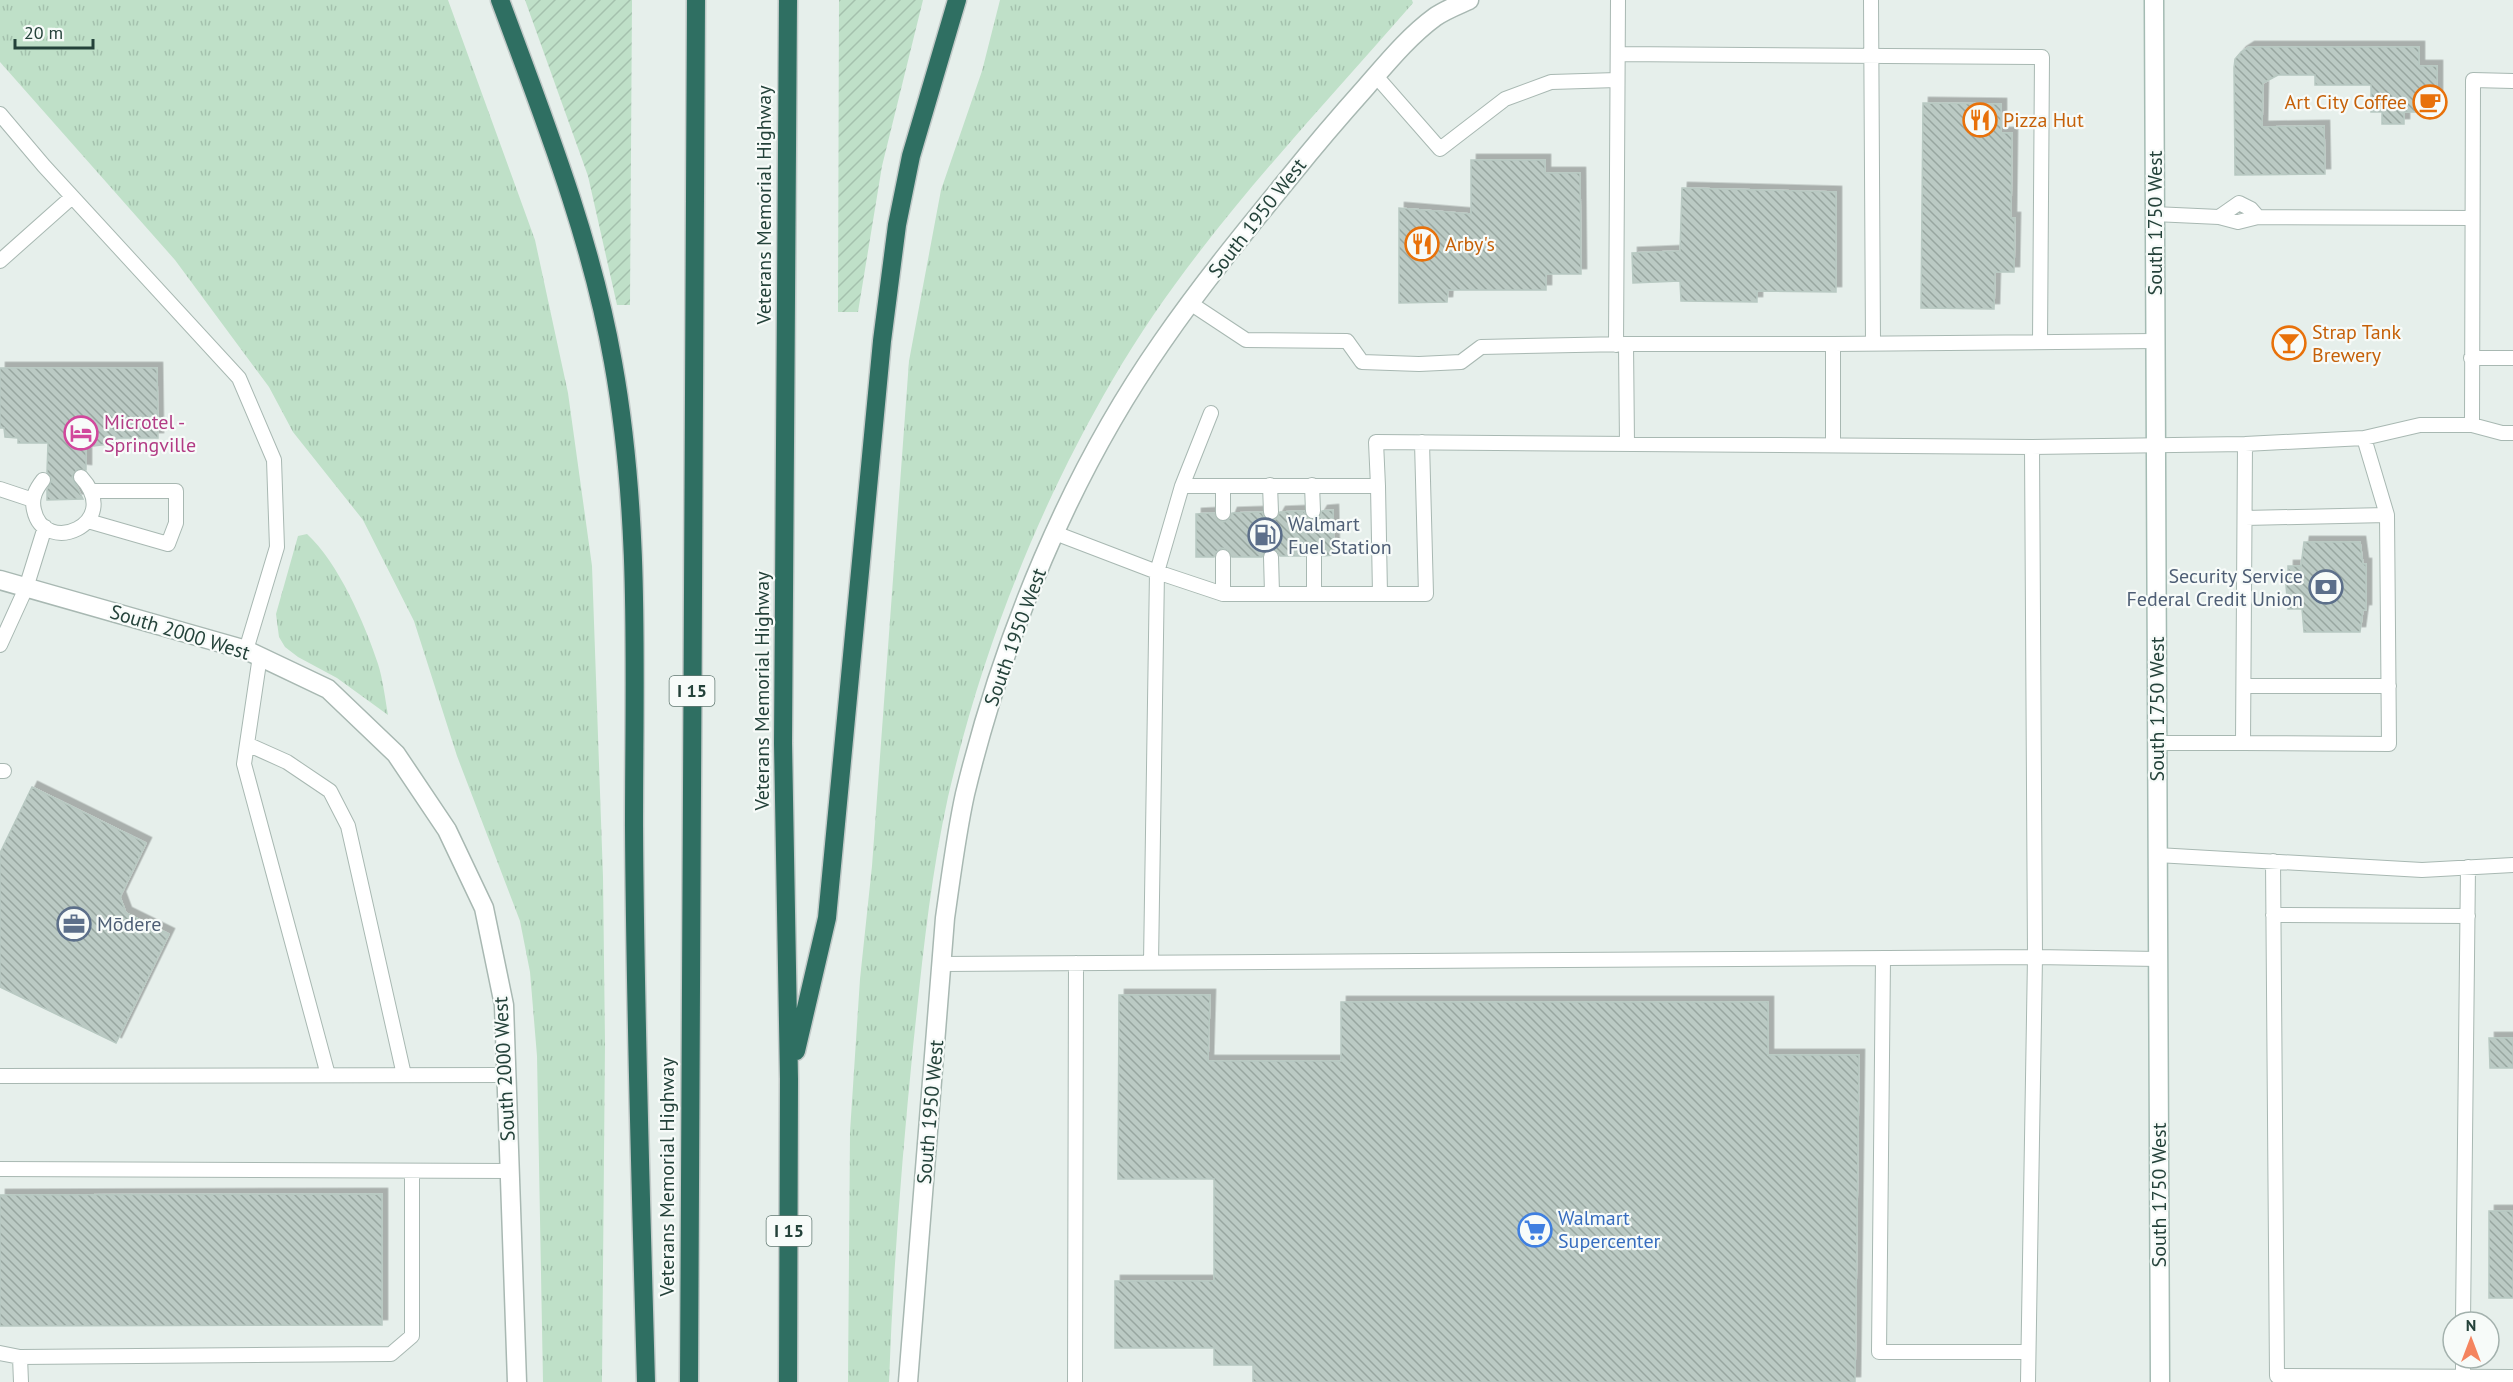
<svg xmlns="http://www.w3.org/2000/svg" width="2513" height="1382" font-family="'PT Sans',sans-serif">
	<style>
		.grass { fill: url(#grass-tufts) }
		.garden { fill: url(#garden-furrows) }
		.building { fill: url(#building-back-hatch); stroke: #b8c9c2; stroke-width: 1.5; filter: url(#shadow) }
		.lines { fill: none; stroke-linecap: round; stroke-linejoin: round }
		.service-casing { stroke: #a8b8b2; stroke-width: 16 }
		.tertiary-casing { stroke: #a8b8b2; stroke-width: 21 }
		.secondary-casing { stroke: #a4bbb3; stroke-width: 21 }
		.motorway-casing { stroke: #c2cac8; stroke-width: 21 }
		.service { stroke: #fff; stroke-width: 14 }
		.tertiary { stroke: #fff; stroke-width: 18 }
		.secondary { stroke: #fff; stroke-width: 18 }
		.motorway { stroke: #2f6f62; stroke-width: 18 }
		.labels { text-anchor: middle; stroke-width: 4.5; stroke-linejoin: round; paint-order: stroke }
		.shield { fill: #f7fbf9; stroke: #637a73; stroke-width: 1.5 }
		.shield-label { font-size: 18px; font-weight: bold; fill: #24423a }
		.food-label { font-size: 20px; fill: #c56008; stroke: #f7fbf9; text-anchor: start }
		.street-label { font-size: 20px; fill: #24423a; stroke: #f7fbf9 }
		.hotel-label { font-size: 20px; fill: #b23c85; stroke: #f7fbf9; text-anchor: start }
		.service-label { font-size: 20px; fill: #4e5e75; stroke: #f7fbf9; text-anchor: start }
		.shop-label { font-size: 20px; fill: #366cbe; stroke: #f7fbf9; text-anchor: start }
	</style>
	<defs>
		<pattern id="grass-tufts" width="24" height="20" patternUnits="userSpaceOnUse" patternTransform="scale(1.5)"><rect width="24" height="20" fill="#bfe0c8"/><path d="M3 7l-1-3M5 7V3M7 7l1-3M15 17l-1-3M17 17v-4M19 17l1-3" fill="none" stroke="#a4c1ad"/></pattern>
		<pattern id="garden-furrows" width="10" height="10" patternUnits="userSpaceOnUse" patternTransform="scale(1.5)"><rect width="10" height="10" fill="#bfe0c8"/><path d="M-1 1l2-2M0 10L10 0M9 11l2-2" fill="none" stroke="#a4c1ad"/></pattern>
		<pattern id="building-back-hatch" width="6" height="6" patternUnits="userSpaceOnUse" patternTransform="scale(1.5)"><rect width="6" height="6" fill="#bbcac4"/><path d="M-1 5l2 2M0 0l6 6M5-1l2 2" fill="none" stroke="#98a6a0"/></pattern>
		<filter id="shadow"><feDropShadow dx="5.5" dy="-5.5" stdDeviation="0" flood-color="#0004"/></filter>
	</defs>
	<rect width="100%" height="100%" fill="#e6efeb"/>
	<path class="grass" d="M0,0H448L535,240L568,393L592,566L603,877L605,1043L602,1382H543L537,1056L530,972L520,921L457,756L414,621L363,520L293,432L269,387L175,260L0,62Z
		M1000,0H1412L1413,3C1308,124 1194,240 1113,379C1037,509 982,650 948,797C930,879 922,963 913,1047C902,1158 893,1270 889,1382H848L850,1132L860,979L872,866L909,361L941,190L982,71Z
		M307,534C338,562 365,624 378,664C383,680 385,698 388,715L337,678L298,657L285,647L279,637L276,614L298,536Z"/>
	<path class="garden" d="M525,0H632L630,305H617L588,176Z
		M839,0H923L882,166L858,312H838Z"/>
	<path class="building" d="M2249,47H2419V66H2437V112H2404V124H2382V112H2371V85H2315V75H2278L2263,83L2262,127L2324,126L2325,174L2235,175L2234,68L2235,59L2241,52Z
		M1923,103L2001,104V133H2012L2011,218H2015L2014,272H1995L1994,309L1921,308Z
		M1471,160H1545V173H1580L1581,274H1546V290H1448L1447,302L1399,303V208L1471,214Z
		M1682,188L1836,192V292L1757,291V302L1681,301L1680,281L1633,283L1632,253L1680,251Z
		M0,368H157L158,438H117L116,443L86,447V470L77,469L72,477L83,499L47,500V490L52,480L47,472L48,443H18V438L5,437L4,428H0Z
		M1333,510L1334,555L1323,556L1319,549L1313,547L1307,551L1305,556H1280L1278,552L1271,548L1266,550L1262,557H1232L1228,550L1222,548L1216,552L1214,557H1196V514L1214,513L1218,520L1224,522L1230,518L1232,513L1262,512L1264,517L1271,521L1276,519L1280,512L1304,511L1306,516L1313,520L1318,518L1322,511Z
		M2304,542H2360L2363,564H2366V610H2363L2360,632H2304L2302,609H2288L2285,573H2288V566H2301Z
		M32,787L146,843L120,897L126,913L169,934L116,1043L0,987V853Z
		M1119,995H1210L1208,1061H1341V1002H1768V1055H1859L1855,1382H1253V1365H1214V1348H1115V1281H1214V1179H1118Z
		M2489,1038H2513V1068H2490Z
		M382,1194V1325L0,1326V1195Z
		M2489,1211H2513V1298H2489Z"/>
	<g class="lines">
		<defs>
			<path id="service" d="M1871,0L1873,343
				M1618,54L2042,57L2040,342
				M1376,76L1440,149L1505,99L1551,82L1617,80
				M0,114L44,166L239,378L274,460L277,547L246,650
				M2154,214L2219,217L2238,222L2258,217L2472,218
				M2219,217L2239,203L2251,209L2258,217
				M0,261L72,197
				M1190,303L1246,340L1347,341L1362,362L1419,364L1461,362L1481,347L1626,344
				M1833,344L2155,341
				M1616,345L1618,0
				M2471,358H2513
				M2472,425L2502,433H2513
				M1627,444L1626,344H1833V445
				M2032,447L2245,444L2364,438L2420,425H2472L2473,80L2513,81
				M43,480C36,489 31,498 34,510C44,557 124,524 81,477
				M1270,485L1271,512
				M1312,485L1313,511
				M1182,486H1378L1376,442L2032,447L2035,957L2028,1382
				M1223,486V513
				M1378,486L1380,594
				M0,489L33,500
				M2245,518L2387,515
				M88,521L168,544L176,523V491H92
				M1055,533L1157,572L1223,594H1426L1422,442
				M1314,556V594
				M1223,557V594
				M1271,557L1272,593
				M0,645L26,588L45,527
				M260,656L244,764L328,1075
				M2244,686H2389
				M2157,743H2243L2245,444
				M2243,743L2389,744L2387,515L2364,438
				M247,744L287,762L330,791L348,826L404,1075
				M0,771H4
				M2157,855L2422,870L2513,865
				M2273,861L2277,1376L2513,1377
				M2273,915L2468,916
				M1883,958L1879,1352H2027
				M1151,963L1157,572L1182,486L1211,413
				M942,964L2035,957L2158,959
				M0,1076L505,1075
				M0,1169L509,1171
				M2463,1322L2468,867
				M0,1353L20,1357L391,1354L412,1336V1171
				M20,1357L21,1382
				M1075,1382L1076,963
				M2463,1382V1358"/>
			<path id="tertiary" d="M0,580L246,650L328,689L396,754L447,830L484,908L504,1005L517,1382
				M908,1382L945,918C951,877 956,835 965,794C1003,637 1069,475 1162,342C1202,284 1247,229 1292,174C1316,144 1341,115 1366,87C1387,63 1409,36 1435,17C1445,10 1458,5 1469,0"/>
			<path id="secondary" d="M2154,0L2160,1382"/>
			<path id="motorway" d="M500,0C544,119 591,237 613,362C641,517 634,670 634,826C635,1011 641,1197 646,1382
				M788,0L783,743L789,1079L788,1382
				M796,1051L827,918L882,341L897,225L911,156L957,0
				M689,1382L696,0"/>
		</defs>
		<use href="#service" class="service-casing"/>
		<use href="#tertiary" class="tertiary-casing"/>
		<use href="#secondary" class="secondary-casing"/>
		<use href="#motorway" class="motorway-casing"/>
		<use href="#service" class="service"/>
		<use href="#tertiary" class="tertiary"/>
		<use href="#secondary" class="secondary"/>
		<use href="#motorway" class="motorway"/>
	</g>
	<defs>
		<symbol id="cafe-ring" viewBox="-11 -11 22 22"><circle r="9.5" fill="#f7fbf9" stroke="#e8710a" stroke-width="1.5"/><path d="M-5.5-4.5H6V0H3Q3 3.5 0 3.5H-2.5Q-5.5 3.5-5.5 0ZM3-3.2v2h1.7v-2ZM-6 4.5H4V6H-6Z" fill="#e8710a"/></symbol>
		<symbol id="restaurant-ring" viewBox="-11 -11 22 22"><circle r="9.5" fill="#f7fbf9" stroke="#e8710a" stroke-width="1.5"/><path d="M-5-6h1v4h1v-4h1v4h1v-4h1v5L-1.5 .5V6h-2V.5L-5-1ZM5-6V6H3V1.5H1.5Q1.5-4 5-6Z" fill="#e8710a"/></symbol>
		<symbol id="bar-ring" viewBox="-11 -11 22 22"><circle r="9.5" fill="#f7fbf9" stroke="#e8710a" stroke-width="1.5"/><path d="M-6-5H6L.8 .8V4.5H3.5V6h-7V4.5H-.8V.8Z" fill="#e8710a"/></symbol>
		<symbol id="hotel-ring" viewBox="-11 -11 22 22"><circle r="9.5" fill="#f7fbf9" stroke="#d1479c" stroke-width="1.5"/><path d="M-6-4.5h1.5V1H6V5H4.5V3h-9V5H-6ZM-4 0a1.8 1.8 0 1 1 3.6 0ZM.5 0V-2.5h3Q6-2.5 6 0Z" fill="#d1479c"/></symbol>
		<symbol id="fuel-ring" viewBox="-11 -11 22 22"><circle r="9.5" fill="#f7fbf9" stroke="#5c6f8a" stroke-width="1.5"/><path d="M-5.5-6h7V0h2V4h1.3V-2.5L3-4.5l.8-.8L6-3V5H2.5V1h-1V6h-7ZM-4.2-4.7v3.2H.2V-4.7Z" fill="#5c6f8a"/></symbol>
		<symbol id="bank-ring" viewBox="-11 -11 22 22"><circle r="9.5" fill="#f7fbf9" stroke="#5c6f8a" stroke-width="1.5"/><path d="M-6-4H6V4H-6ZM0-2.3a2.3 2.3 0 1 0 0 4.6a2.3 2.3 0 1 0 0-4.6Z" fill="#5c6f8a"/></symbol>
		<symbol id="office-ring" viewBox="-11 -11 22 22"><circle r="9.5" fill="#f7fbf9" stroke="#5c6f8a" stroke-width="1.5"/><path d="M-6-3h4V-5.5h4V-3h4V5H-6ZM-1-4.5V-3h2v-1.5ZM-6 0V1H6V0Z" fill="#5c6f8a"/></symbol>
		<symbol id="supermarket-ring" viewBox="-11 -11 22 22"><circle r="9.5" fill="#f7fbf9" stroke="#3f7fe0" stroke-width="1.5"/><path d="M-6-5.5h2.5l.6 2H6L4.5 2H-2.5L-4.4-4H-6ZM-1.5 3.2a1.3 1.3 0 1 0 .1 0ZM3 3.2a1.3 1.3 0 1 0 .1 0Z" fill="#3f7fe0"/></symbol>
	</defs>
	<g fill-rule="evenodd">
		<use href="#cafe-ring" x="2411" y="83" width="38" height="38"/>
		<use href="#restaurant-ring" x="1961" y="101" width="38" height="38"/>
		<use href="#restaurant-ring" x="1403" y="225" width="38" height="38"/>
		<use href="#bar-ring" x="2270" y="324" width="38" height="38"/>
		<use href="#hotel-ring" x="62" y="414" width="38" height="38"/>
		<use href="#fuel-ring" x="1246" y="516" width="38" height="38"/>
		<use href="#bank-ring" x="2307" y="568" width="38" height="38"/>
		<use href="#office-ring" x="55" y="905" width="38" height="38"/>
		<use href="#supermarket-ring" x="1516" y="1211" width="38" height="38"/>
	</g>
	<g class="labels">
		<g class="shield">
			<rect x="669.5" y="676" width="45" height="30" rx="4.5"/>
			<rect x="766.5" y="1216" width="45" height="30" rx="4.5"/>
		</g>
		<g class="shield-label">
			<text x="692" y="697">I 15</text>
			<text x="789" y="1237">I 15</text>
		</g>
		<g class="food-label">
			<text x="2407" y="109" text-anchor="end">Art City Coffee</text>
			<text x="2003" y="127">Pizza Hut</text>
			<text x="1445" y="251">Arby's</text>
			<text x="2312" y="339">Strap Tank<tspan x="2312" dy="23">Brewery</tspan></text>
		</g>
		<g class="street-label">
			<text transform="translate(764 205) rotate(-90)" y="7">Veterans Memorial Highway</text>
			<text transform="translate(1257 218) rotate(-52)" y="7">South 1950 West</text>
			<text transform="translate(2155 223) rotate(-90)" y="7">South 1750 West</text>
			<text transform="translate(180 632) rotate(17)" y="7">South 2000 West</text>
			<text transform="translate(1015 637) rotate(-70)" y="7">South 1950 West</text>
			<text transform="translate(762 691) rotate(-90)" y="7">Veterans Memorial Highway</text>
			<text transform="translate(2157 709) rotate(-90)" y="7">South 1750 West</text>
			<text transform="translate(504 1069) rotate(-93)" y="7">South 2000 West</text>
			<text transform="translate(930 1112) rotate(-85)" y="7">South 1950 West</text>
			<text transform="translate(667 1177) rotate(-90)" y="7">Veterans Memorial Highway</text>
			<text transform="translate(2159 1195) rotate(-90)" y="7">South 1750 West</text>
		</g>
		<g class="hotel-label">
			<text x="104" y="429">Microtel -<tspan x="104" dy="23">Springville</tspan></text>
		</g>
		<g class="service-label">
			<text x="1288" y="531">Walmart<tspan x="1288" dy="23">Fuel Station</tspan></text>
			<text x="2303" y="583" text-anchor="end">Security Service<tspan x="2303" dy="23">Federal Credit Union</tspan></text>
			<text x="97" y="931">Mōdere</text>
		</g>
		<g class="shop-label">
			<text x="1558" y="1225">Walmart<tspan x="1558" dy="23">Supercenter</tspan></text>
		</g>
	</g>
	<g transform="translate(2471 1340)"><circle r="28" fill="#f7fbf9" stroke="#a3b1ad" stroke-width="1.5"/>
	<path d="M0-4.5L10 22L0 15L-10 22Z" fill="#f4845f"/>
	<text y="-9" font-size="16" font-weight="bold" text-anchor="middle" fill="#24423a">N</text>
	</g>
	<path d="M15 39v9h78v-9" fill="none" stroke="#24423a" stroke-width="3"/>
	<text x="24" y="39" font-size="18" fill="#24423a" stroke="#f7fbf9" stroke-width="4.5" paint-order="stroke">20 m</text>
</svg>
